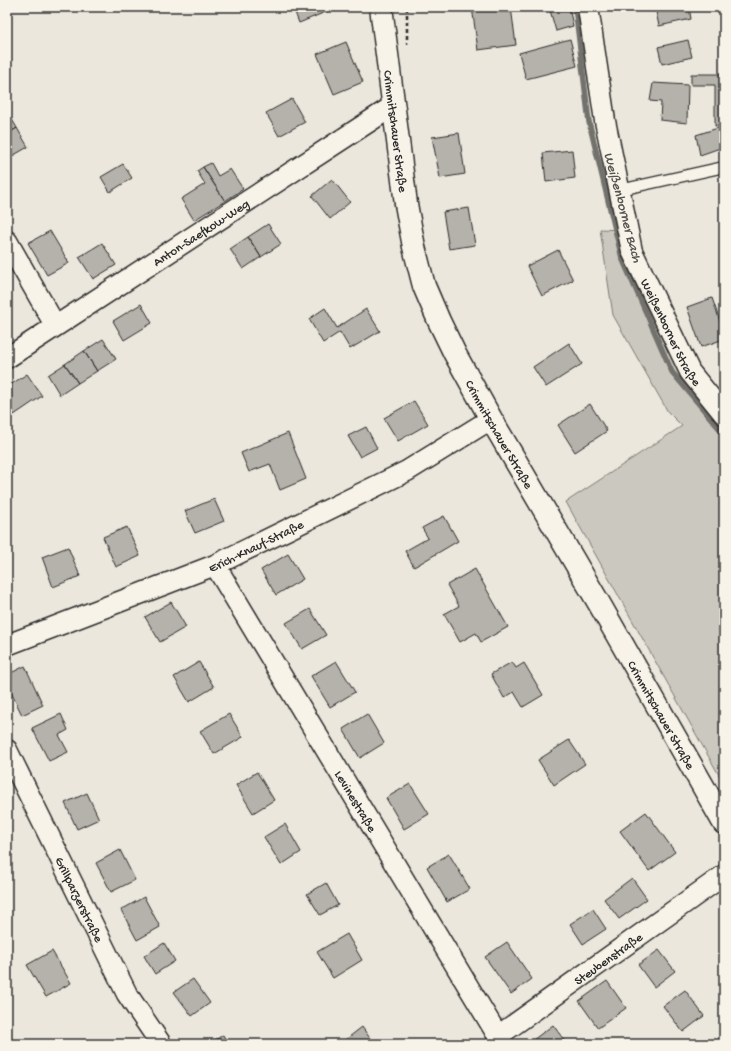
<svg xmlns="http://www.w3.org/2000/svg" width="731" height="1051" font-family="'Gochi Hand',sans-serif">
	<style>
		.green { fill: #cbc8bf; stroke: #7b7a75 }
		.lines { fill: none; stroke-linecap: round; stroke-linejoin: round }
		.stream { stroke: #72716c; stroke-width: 5.5 }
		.building { fill: #b5b2ab; stroke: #2b2b2b }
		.service-casing { stroke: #2b2b2b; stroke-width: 13 }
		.minor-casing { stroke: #2b2b2b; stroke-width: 23 }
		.secondary-casing { stroke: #2b2b2b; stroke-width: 25 }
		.path { stroke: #2b2b2b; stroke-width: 2.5; stroke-dasharray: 4 3; stroke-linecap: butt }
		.service { stroke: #f7f3e8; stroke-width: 10 }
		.minor { stroke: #f7f3e8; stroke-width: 20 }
		.secondary { stroke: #f7f3e8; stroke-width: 22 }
		.labels { text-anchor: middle; stroke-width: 3.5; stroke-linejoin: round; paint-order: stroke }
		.street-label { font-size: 13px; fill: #2b2b2b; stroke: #f7f3e8 }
		.water-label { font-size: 14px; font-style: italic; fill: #555451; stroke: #f7f3e8 }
	</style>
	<rect width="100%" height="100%" fill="#ebe7dd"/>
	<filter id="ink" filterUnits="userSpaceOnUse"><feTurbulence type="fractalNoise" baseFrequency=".025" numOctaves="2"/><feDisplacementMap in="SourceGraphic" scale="8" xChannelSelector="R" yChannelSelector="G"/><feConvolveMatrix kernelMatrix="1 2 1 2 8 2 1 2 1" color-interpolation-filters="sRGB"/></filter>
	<g filter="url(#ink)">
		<path class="green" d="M600,229L622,230L685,377L724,426V784L566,502L682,426L668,412L613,315Z"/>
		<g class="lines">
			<path class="stream" d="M575,7L589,122L622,258L672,372L724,434"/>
		</g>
		<path class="building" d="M293,7H326L328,11L299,23Z
			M472,7H511L516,45L478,50Z
			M549,7H569L573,26L556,31Z
			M655,7H689L691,19L659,26Z
			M570,39L577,66L526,79L519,53Z
			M688,40L692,57L662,64L658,47Z
			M346,42L363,82L334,94L317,54Z
			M691,74H724V126H715V85H691Z
			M653,83L688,85L687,123L660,120L661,102L650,101Z
			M292,99L305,122L279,136L266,113Z
			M7,111L17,128L7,134Z
			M724,126L723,147L700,155L696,135Z
			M17,128L28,147L7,159V134Z
			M459,133L465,174L440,178L432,137Z
			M572,150L575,178L546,182L543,153Z
			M211,163L218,176L230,169L243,189L225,201L203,167Z
			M123,164L132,178L110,192L101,177Z
			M203,167L225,201L194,220L181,199L205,184L197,171Z
			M332,179L350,202L330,219L312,196Z
			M469,208L475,245L449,249L443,212Z
			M268,224L281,244L261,257L248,237Z
			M50,231L69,263L47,275L28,243Z
			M248,237L261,257L243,269L230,249Z
			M102,243L116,265L93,279L79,257Z
			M558,250L573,280L542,296L527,266Z
			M712,298L724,333V339L701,347L687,307Z
			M141,304L152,323L124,340L113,321Z
			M325,308L337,328L366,309L380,331L350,349L340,332L323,343L309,319Z
			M103,339L116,359L97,371L84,351Z
			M569,343L582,364L546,387L533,367Z
			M84,351L97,371L78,383L65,364Z
			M65,364L78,383L60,395L48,375Z
			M27,374L42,396L14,415L7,404V387Z
			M414,401L428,424L398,441L384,418Z
			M590,404L607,431L575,452L558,425Z
			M366,427L377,448L360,457L348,436Z
			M288,433L306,479L280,490L270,464L249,472L241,453Z
			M214,499L224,521L195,533L185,511Z
			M444,516L458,541L414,567L405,551L428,538L422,528Z
			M127,527L140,556L116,567L103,537Z
			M68,547L80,576L53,587L42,557Z
			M288,554L303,579L276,595L261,570Z
			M475,569L508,627L481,642L476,633L460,642L444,614L459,606L447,585Z
			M171,602L186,627L160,642L145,617Z
			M310,609L326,635L302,649L286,623Z
			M336,661L355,692L330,707L311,676Z
			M199,662L214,687L189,702L174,677Z
			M512,662L516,668L524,663L543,695L523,707L514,692L504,698L491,674Z
			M25,666L43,705L22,715L7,684V675Z
			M61,714L68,730L59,735L68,752L49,761L32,728Z
			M229,714L243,737L214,754L200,731Z
			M367,714L384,743L360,758L343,729Z
			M569,740L585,764L554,785L538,760Z
			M257,772L274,800L253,813L236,785Z
			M410,784L429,814L404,829L386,798Z
			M87,793L99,819L77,829L65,803Z
			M646,812L675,852L649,871L620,831Z
			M285,824L301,852L281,865L264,837Z
			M120,850L135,880L111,892L96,863Z
			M449,854L470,889L447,902L427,867Z
			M632,878L647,899L619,919L604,899Z
			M326,883L338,905L320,915L307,894Z
			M144,897L160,927L137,940L121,910Z
			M593,909L606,929L583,944L570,924Z
			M347,934L362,960L333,978L317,952Z
			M507,942L532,979L511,994L485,957Z
			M164,943L175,961L155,974L144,956Z
			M659,950L675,971L654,987L638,965Z
			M52,951L71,983L46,997L27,965Z
			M193,979L210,1003L192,1016L174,992Z
			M607,981L626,1008L598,1028L579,1001Z
			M685,990L704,1016L683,1032L663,1006Z
			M553,1025L567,1044H535L533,1040Z
			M362,1027L374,1044H340Z
			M223,1035L228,1044H209Z"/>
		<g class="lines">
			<defs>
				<path id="service" d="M620,190L724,167"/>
				<g id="minor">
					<path id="s1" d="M588,7L605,121L632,251L690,372L724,414"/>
					<path d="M7,241L55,325"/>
					<path id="s2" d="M7,358L393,106"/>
					<path id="s3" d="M215,565L498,1036"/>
					<path id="s4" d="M7,645L215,565L407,471L491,419"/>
					<path id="s5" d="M7,750L127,994L161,1044"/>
					<path id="s6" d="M503,1044L498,1036L724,875"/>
				</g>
				<g id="secondary">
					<path id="s7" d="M381,7L406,204L414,247L424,286L439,321L455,354L491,419L600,605L724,823"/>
				</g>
			</defs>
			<use href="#service" class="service-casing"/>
			<use href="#minor" class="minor-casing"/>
			<use href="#secondary" class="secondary-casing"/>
			<path class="path" d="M407,7V44"/>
			<use href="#service" class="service"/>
			<use href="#minor" class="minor"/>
			<use href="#secondary" class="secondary"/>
		</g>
	</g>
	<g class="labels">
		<g class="street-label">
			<text dy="5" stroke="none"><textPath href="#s7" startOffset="125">Crimmitschauer Straße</textPath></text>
			<text dy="5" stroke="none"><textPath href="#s2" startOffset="231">Anton-Saefkow-Weg</textPath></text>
			<text dy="5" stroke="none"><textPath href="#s1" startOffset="338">Weißenborner Straße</textPath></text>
			<text dy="5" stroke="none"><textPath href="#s7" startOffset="449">Crimmitschauer Straße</textPath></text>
			<text dy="5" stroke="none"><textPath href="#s4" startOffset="268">Erich-Knauf-Straße</textPath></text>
			<text dy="5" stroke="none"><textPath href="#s7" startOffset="773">Crimmitschauer Straße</textPath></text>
			<text dy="5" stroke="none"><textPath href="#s3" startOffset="275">Levinestraße</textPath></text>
			<text dy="5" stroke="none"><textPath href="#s5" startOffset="166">Grillparzerstraße</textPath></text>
			<text dy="5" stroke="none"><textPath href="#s6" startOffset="144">Steubenstraße</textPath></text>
		</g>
		<g class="water-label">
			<text transform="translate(624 207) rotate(75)" y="5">Weißenborner Bach</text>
		</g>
	</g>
	<rect width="731" height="1051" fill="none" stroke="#f7f3e8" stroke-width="24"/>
	<rect x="12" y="12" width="707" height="1027" fill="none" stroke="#2b2b2b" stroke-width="1.5" filter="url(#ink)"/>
</svg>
